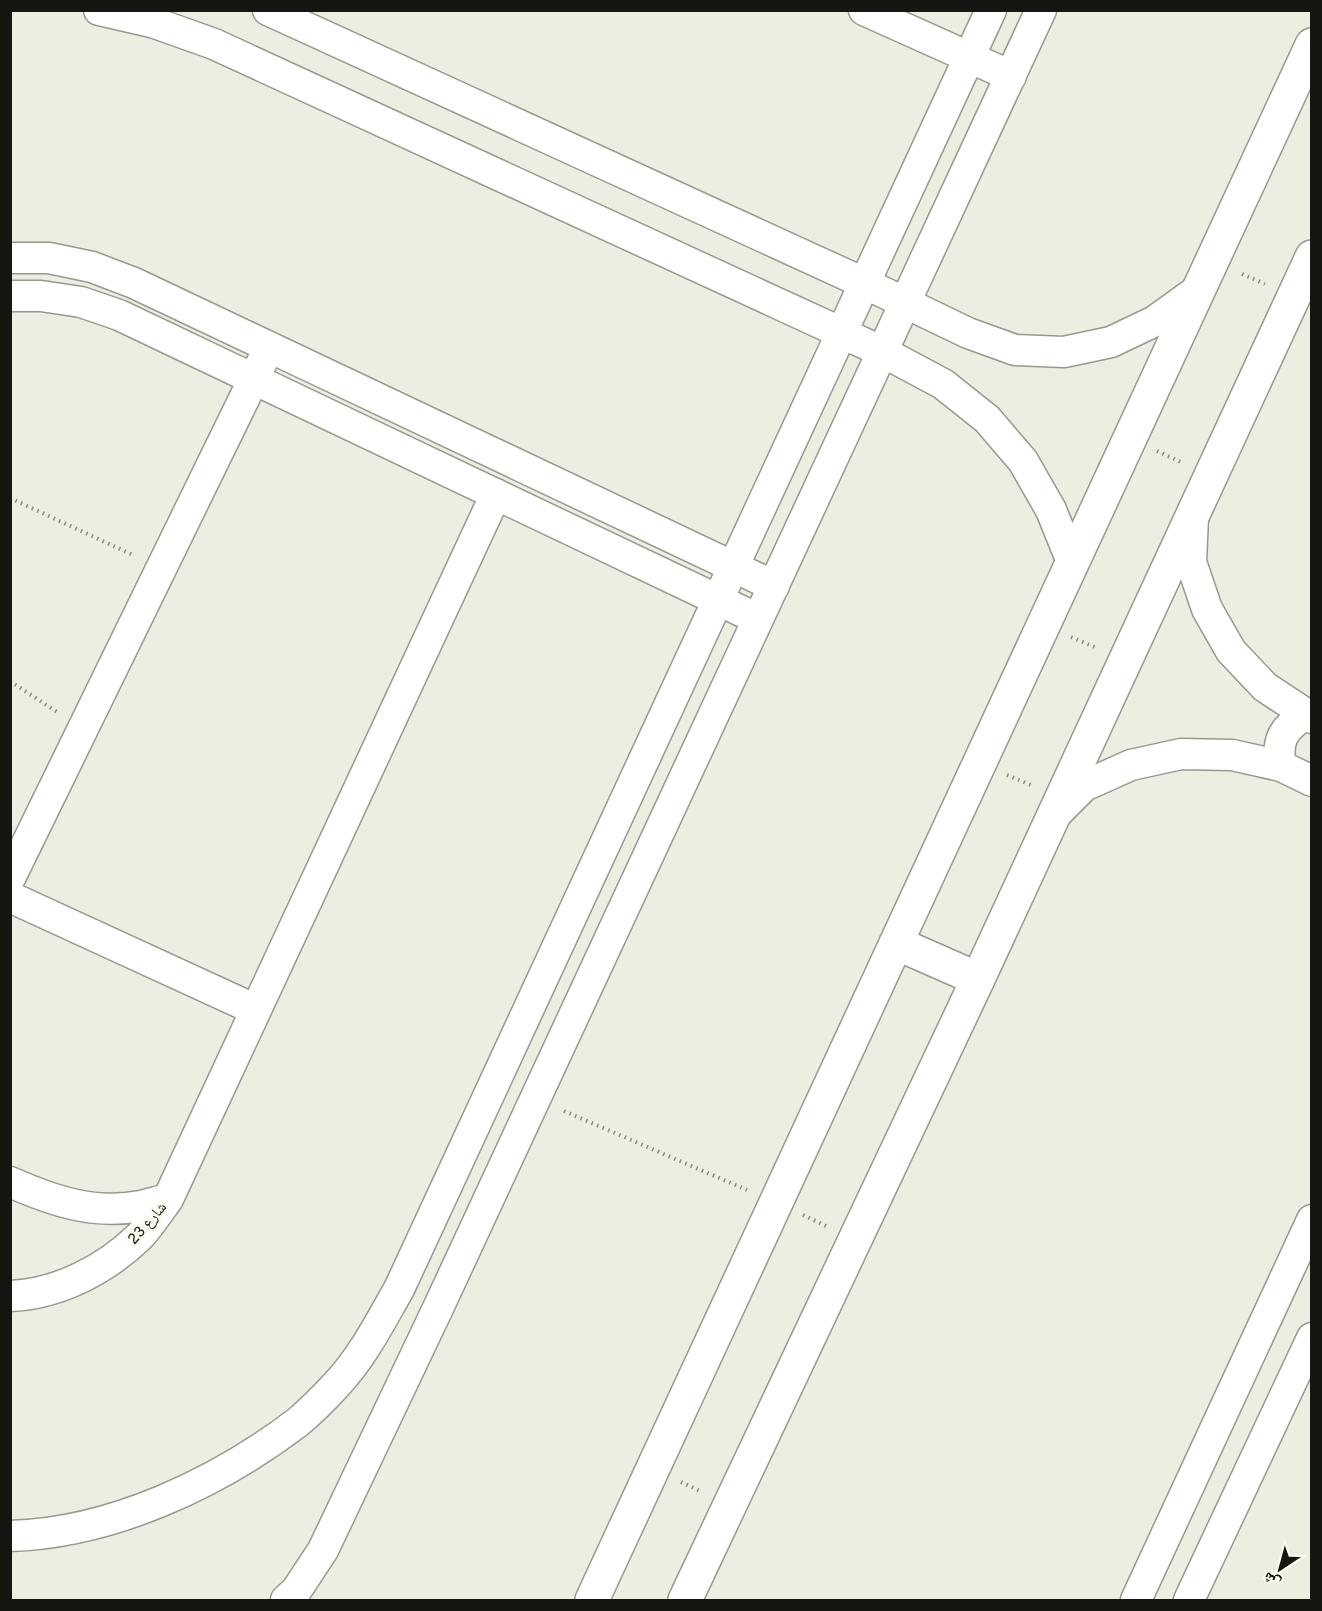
<svg xmlns="http://www.w3.org/2000/svg" width="1322" height="1611" font-family="Overpass,'Noto Naskh Arabic',sans-serif">
	<style>
		.lines { fill: none; stroke-linecap: round; stroke-linejoin: round }
		.street-casing { stroke: #99988d; stroke-width: 33 }
		.secondary-casing { stroke: #99988d; stroke-width: 36 }
		.path { stroke: #8b8a82; stroke-width: 4; stroke-dasharray: 1.5 4.5; stroke-linecap: butt }
		.street { stroke: #fff; stroke-width: 30 }
		.secondary { stroke: #fff; stroke-width: 33 }
		.labels { text-anchor: middle; stroke-width: 6; stroke-linejoin: round; paint-order: stroke }
		.street-label { font-size: 15px; fill: #161512; stroke: #fcfaef }
	</style>
	<rect width="100%" height="100%" fill="#eeede2"/>
	<g class="lines">
		<defs>
			<path id="street" d="M99,10L155,23L214,44L842,333L883,352L943,384L987,419L1023,461L1051,510L1072,562
				M268,10L864,283L968,333L1015,350L1064,352L1111,342L1155,321L1198,290
				M864,10L1011,76
				M10,258H49L92,267L134,283L774,586
				M10,296H41L81,302L119,315L758,619
				M1193,517L1191,562L1207,609L1231,651L1265,687L1312,718
				M1281,766C1276,741 1283,728 1305,715
				M1057,813L1084,786L1131,765L1181,754L1232,755L1281,766L1312,781
				M10,878L262,362
				M10,897L256,1010
				M10,1182C53,1201 94,1215 141,1206C150,1204 159,1201 168,1199
				M10,1296C59,1294 106,1269 140,1236C150,1225 159,1211 168,1199L496,494
				M10,1536C112,1533 218,1483 298,1422C311,1411 325,1397 337,1384C363,1356 380,1322 399,1289L991,10
				M286,1600L296,1591L323,1550L439,1306L1041,10
				M1136,1600L1312,1220
				M1189,1600L1312,1338"/>
			<path id="secondary" d="M896,943L978,979
				M592,1600L1312,45
				M685,1600L978,979L1312,257"/>
		</defs>
		<use href="#street" class="street-casing"/>
		<use href="#secondary" class="secondary-casing"/>
		<path class="path" d="M1242,274L1265,284
			M1157,451L1183,463
			M10,498L135,556
			M1071,637L1097,648
			M10,681L57,712
			M1007,775L1033,786
			M564,1111L747,1190
			M803,1215L826,1226
			M681,1482L702,1492"/>
		<use href="#street" class="street"/>
		<use href="#secondary" class="secondary"/>
	</g>
	<g class="labels">
		<g class="street-label">
			<text transform="translate(147 1223) rotate(-49)" y="5">شارع 23</text>
		</g>
	</g>
	<rect width="1322" height="1611" fill="none" stroke="#161512" stroke-width="24"/>
	<g transform="translate(1280 1569) rotate(216)" stroke="#fcfaef" stroke-width="4.5" paint-order="stroke">
	<path d="M0-4.5L10 22L0 15L-10 22Z" fill="#161512"/>
	<text y="-9" font-size="16" font-weight="bold" text-anchor="middle" fill="#161512">ش</text>
	</g>
</svg>
